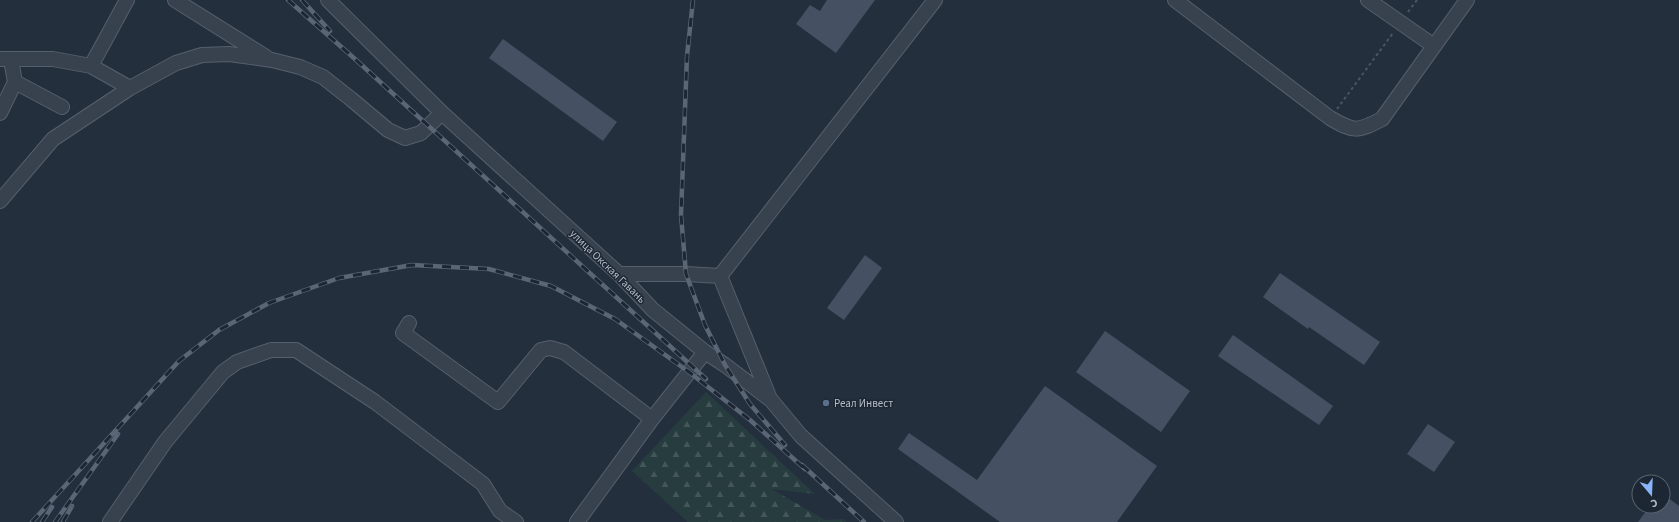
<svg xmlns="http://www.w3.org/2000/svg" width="1679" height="522" font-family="'Source Sans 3',sans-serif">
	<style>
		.forest { fill: url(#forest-firs) }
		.building { fill: #455162 }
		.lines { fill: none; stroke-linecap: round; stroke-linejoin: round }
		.minor-casing { stroke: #565f6c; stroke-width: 16 }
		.path { stroke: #44595c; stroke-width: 2; stroke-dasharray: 3 3; stroke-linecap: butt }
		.minor { stroke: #38414e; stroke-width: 14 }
		.rail-casing { stroke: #5a6575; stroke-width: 4.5 }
		.rail { stroke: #1d2633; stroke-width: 3; stroke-dasharray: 9; stroke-linecap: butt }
		.service-dot { fill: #5c6f8a; stroke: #1d2633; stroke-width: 1.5 }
		.labels { text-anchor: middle; stroke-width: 3; stroke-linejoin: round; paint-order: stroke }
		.street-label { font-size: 11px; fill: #b4bcc9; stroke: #1d2633 }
		.poi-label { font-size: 11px; fill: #b4bcc9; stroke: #1d2633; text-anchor: start }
	</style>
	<defs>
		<pattern id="forest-firs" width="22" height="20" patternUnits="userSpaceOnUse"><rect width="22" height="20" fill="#263c3f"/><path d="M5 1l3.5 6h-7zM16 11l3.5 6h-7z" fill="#435659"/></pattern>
	</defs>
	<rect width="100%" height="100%" fill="#242f3e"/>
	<path class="forest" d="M706,392L815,494L772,489L825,520L844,519L846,522H688L632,471Z"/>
	<path class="building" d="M827,0H875L836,53L796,24L810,5L820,11Z
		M503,39L617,122L603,141L489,58Z
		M865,255L882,268L844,320L827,308Z
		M1280,273L1380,342L1364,365L1309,327L1308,329L1263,297Z
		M1105,331L1190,391L1161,432L1076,372Z
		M1233,335L1333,406L1319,425L1218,356Z
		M1045,386L1157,466L1117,522H1000L898,449L909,433L977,480Z
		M1428,424L1455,442L1434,472L1407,454Z
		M1663,494L1679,506V522H1638L1650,506H1663Z"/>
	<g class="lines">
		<defs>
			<path id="minor" d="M175,0L266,57
				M328,0L442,113L619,274L653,310L705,352L725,365L771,400L801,436L896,522
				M1175,0L1330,118C1354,132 1357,132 1382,119L1467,0
				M1368,0L1434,46
				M0,59H53L91,66L130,88
				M11,60L15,82L62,107
				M91,66L127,0
				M0,113L15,82
				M0,201L53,139L130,88L176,63L202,55L229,54L272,60L300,67L323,77L351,99L388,130L405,138L421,133L442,113
				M619,274H686L720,276
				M409,323L403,333L498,402L541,350L550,348L564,352L652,419
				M770,399L720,276L935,0
				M110,522L165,442L223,372L237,362L271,350H296L375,402L483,484L500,511L516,522
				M577,522L652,419L705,352"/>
		</defs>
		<use href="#minor" class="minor-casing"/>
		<path class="path" d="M1408,12L1417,0
			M1337,109L1393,33"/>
		<use href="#minor" class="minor"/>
		<defs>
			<path id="rail" d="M288,0L355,59L706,379
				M302,0L330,31
				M693,0L687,56L681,215L686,274L705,325L725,365L750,404L785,445
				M802,465L864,522
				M32,522L179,361L219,330L269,303L339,278L412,265L489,269L551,286L615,319L689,372L750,420L805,469
				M42,522L52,507
				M55,522L118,434
				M63,522L72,506"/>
		</defs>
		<use href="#rail" class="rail-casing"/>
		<use href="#rail" class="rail"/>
	</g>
	<circle class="service-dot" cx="826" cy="403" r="4"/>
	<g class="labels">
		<g class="street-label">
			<text transform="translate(608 266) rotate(44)" y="4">улица Окская Гавань</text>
		</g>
		<g class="poi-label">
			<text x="834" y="407">Реал Инвест</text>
		</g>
	</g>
	<g transform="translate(1651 494) rotate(161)"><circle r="19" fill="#1d2633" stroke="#59626f"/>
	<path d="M0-3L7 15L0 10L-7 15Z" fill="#8ab4f8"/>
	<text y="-6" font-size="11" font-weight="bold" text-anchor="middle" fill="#b4bcc9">С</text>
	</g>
</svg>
